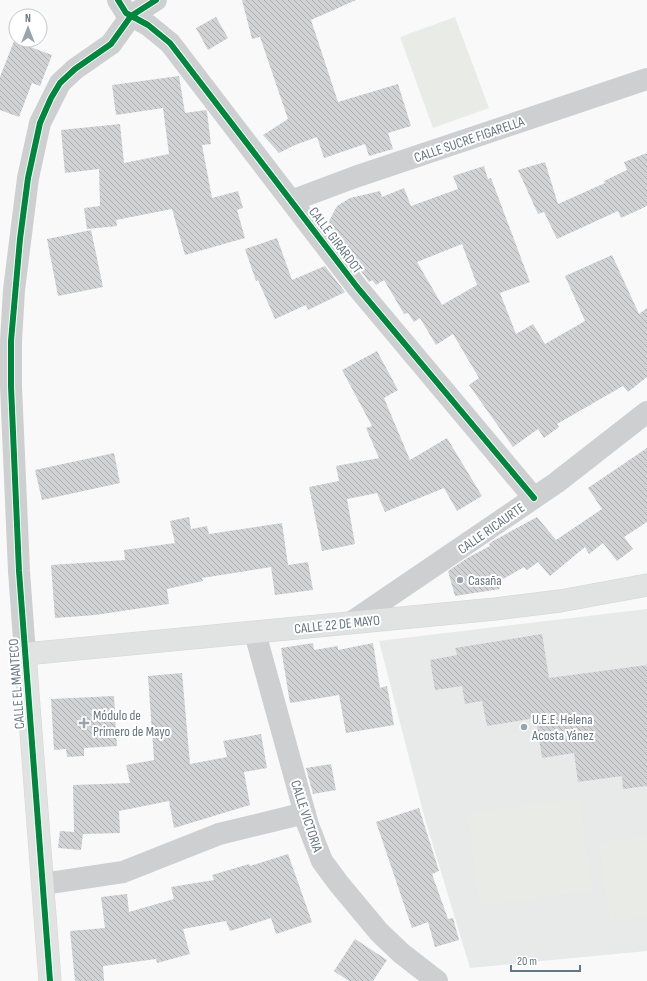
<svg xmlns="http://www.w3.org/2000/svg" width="647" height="981" font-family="'Sofia Sans Condensed',sans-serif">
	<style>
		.built { fill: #e8e9e9 }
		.garden { fill: #e8ebe6 }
		.building { fill: url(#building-back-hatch); fill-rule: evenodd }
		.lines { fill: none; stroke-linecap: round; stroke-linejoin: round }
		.secondary-casing { stroke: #d5d6d7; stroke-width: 23 }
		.street { stroke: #cecfd0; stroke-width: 22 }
		.secondary { stroke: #e1e2e2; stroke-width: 22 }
		.cycleway-casing { stroke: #fff; stroke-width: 8 }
		.cycleway { stroke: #00873e; stroke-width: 6 }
		.poi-dot { fill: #99a4ac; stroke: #fff; stroke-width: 1.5 }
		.labels { text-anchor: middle; stroke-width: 4; stroke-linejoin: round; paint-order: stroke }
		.street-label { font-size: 14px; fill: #657683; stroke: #fff }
		.poi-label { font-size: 14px; fill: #657683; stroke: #fff; text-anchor: start }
	</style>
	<defs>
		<pattern id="building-back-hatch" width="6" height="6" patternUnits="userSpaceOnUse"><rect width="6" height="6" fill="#d0d2d3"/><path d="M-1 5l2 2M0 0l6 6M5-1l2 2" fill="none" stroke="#acafb1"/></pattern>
	</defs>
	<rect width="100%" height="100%" fill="#f9f9f9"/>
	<path class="built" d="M647,609V951L470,968L423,812L379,641Z"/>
	<path class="garden" d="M455,17L489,108L433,128L400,37Z
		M579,798L592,891L480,906L467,813Z
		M647,836V917L610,922L599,842Z"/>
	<path class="building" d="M242,0H356L311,20L338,102L398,84L411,126L388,133L393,149L369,156L365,144L324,158L317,137L295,145L279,153L263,135L288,119L260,37L252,39Z
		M216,17L228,38L208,50L196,28Z
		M14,41L52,55L40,86L32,83L19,117L0,110V77Z
		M179,76L185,113L206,110L207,112L211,144L202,145L212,198L238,191L243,208L237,210L245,238L185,255L172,209L116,220L117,226L87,229L84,208L100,206L99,169L65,173L61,130L120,124L124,163L169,154L163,108L116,115L112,85Z
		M647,153V206L621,218L618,211L557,239L544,212L538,214L518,170L545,162L558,204L605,183L604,181L627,170L624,162Z
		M484,166L488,179L491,178L530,282L500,293L516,334L533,324L545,344L585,321L565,276L612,255L639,314L647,308V377L628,392L623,386L557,424L559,427L544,438L538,429L513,447L469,385L479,378L453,334L436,345L420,318L414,322L408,313L404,314L384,280L376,285L372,280L369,282L349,255L352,254L328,223L337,206L350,198L380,191L382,197L404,188L411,206L458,189L453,176ZM462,244L477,285L442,305L417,262Z
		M91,230L103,287L58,296L47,239Z
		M277,238L292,280L325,266L345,292L308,310L306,305L275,319L258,280L256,281L245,249Z
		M377,351L398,390L384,398L410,460L447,438L482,496L457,511L444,488L385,512L377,493L347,499L355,544L322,551L309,487L339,481L336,466L379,458L366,428L372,426L342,370Z
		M647,448V522L624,537L633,549L617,561L603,543L589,554L585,547L550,576L538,562L527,570L524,567L498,582L500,589L455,596L448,571L469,557L490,546L489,544L493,541L537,517L556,540L602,509L588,488Z
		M114,453L120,483L42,500L35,470Z
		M189,517L191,529L207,526L209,534L282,523L288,565L308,562L313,590L275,595L271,567L202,578L203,581L167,589L169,604L95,615L55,618L51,565L125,560L124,550L175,543L170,521Z
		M542,634L549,678L647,665V786L623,789L622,776L578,782L574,753L542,758L536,718L487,726L482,701L465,704L462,686L435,690L430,660L457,655L455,648Z
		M313,643L314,650L338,646V650L373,643L380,688L387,686L394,725L346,733L339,695L290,703L281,648Z
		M182,673L190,764L227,757L223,741L261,734L267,768L244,772L250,805L174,828L169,801L119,811L120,833L83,834L81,850L58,848L60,831L74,832L73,785L130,783L126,765L154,760L148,676Z
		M114,696L117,746L84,748V756L67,757L66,749L54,750L51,699Z
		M331,764L336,790L313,794L306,768Z
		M419,808L439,871L432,874L448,919L453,918L459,940L435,947L428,922L412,928L376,822Z
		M288,854L312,922L276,934L271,918L230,931L226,921L183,929L190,954L157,963L156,959L103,966L104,981H75L70,931L105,928L101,897L127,894L129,912L174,899L171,887L214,880L212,875L249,864L250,866Z
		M355,939L387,960L373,981H349L334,971Z"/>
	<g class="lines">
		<defs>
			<path id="secondary" d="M50,981L25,654L495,609L560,601L647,585"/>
		</defs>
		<use href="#secondary" class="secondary-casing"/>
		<path class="street" d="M118,0L126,13L148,25L170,43L357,287L534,498
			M291,201L355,177L647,79
			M350,623L556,483L647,412
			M255,633L308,825L322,861L339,884L379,932L401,953L437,981
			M25,654L19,571L11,386V341L14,290L28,178L40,123L60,83L75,69L111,44L131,16L156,0
			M43,884L123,872L219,834L305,813"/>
		<use href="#secondary" class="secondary"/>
		<defs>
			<path id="cycleway" d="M118,0L126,13L148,25L170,43L357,287L534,498
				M50,981L19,571L11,386V341L20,239L28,178L40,123L51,98L60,83L75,69L111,44L131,16L156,0"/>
		</defs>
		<use href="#cycleway" class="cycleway-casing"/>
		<use href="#cycleway" class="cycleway"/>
	</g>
	<g class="poi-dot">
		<circle cx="460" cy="580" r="4"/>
		<path d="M82 717h4v4h4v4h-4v4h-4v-4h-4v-4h4z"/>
		<circle cx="524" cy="727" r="4"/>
	</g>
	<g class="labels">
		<g class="street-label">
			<text transform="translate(469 139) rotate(-19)" y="5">CALLE SUCRE FIGARELLA</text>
			<text transform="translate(336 240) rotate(53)" y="5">CALLE GIRARDOT</text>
			<text transform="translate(491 528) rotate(-35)" y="5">CALLE RICAURTE</text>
			<text transform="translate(337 624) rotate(-6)" y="5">CALLE 22 DE MAYO</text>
			<text transform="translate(16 684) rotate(-94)" y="5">CALLE EL MANTECO</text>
			<text transform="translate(307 816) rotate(72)" y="5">CALLE VICTORIA</text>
		</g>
		<g class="poi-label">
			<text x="468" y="585">Casaña</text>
			<text x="93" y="720">Módulo de<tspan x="93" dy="16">Primero de Mayo</tspan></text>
			<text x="532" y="724">U.E.E. Helena<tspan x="532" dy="16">Acosta Yánez</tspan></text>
		</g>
	</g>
	<g transform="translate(28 28)"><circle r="19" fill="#ffffff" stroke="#c1c8cd"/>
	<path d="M0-3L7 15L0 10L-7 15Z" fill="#99a4ac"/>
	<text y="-6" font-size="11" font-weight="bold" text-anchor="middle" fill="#657683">N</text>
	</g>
	<path d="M511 965v6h69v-6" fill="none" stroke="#657683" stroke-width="2"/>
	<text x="517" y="965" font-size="12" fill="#657683" stroke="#ffffff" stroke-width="3" paint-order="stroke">20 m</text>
</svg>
